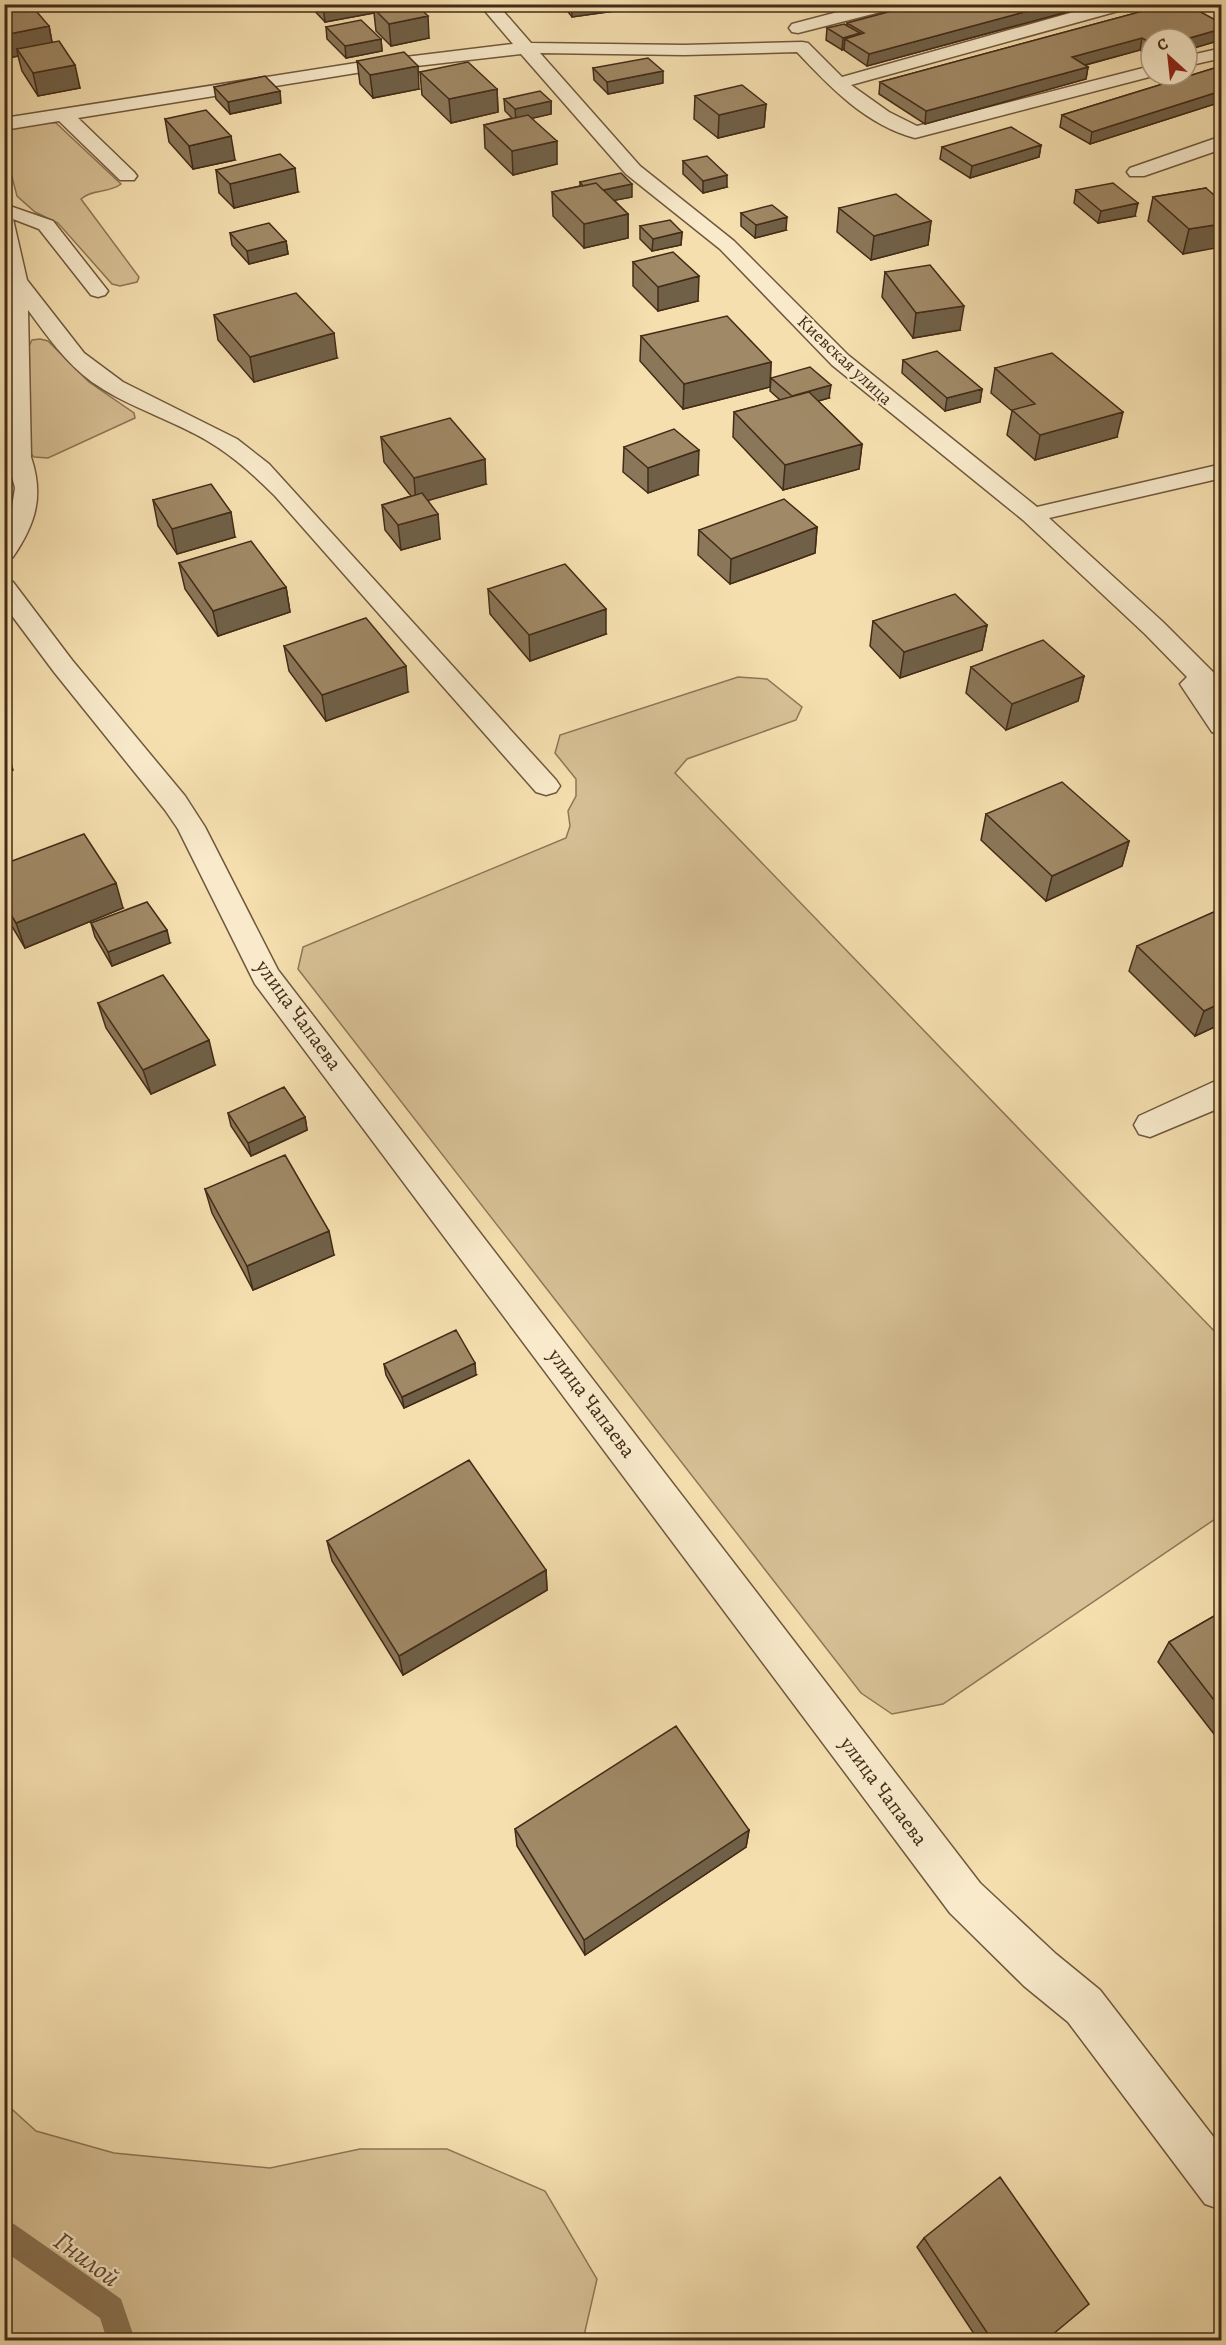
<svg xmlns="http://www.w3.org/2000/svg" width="1226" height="2345" font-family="Alegreya,serif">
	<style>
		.green { fill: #d7c095; stroke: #8d7656; stroke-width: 1.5 }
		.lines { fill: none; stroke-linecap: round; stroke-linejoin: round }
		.stream { fill: #897253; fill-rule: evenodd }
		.minor-casing { stroke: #70583d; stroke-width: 3 }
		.minor { fill: #f8eacb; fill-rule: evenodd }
		.wall { fill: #8a7658; stroke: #432b17; stroke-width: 1.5 }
		.shaded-wall { fill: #706047; stroke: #432b17; stroke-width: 1.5 }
		.building { fill: #a08966; stroke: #432b17; stroke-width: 1.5 }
		.labels { text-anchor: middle; stroke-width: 4.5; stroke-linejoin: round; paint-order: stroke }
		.far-street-label { font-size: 18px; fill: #432b17; stroke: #f8eacb }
		.street-label { font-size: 21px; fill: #432b17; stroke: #f8eacb }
		.near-water-label { font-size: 27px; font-style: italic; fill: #604930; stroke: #f8eacb }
	</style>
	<rect width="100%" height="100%" fill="#f5dfaf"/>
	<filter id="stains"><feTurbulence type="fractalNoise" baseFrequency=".00333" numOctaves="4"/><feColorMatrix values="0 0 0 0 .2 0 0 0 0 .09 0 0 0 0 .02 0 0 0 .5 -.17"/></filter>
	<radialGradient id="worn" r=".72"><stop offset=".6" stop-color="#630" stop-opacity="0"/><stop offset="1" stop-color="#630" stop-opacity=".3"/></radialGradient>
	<path class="green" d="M42,122L56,123L121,184C110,193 92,189 81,199L139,277L137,282L120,286L112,284L58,223L35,212L17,196L5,150L4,130Z
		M40,339L48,341L89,382L134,413L135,418L48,458L34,457L27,450L29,346L32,340Z
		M738,677L767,679L802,707L796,720L687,759L675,773L1221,1338V1515L943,1704L892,1714L861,1693L298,969L303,947L566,838L570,826L568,811L576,796V779L555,753L560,735Z
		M4,2102L36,2131L114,2153L270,2168L360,2149H447L545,2191L597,2279L583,2340H5Z"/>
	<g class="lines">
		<path class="stream" d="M4,2220L14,2224L121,2299L135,2340H107L100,2318L4,2251Z"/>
		<defs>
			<path id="minor" d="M479,4H497L531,43L684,45L802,42L808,43L842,77L1102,4H1124L1122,10L851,85L889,112L917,126L1151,66V75H1157L915,138C866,125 830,87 797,52L684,55L540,53L640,166L734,241L848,355L1037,507L1222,464V478L1049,518L1163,622L1222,681V735L1212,732L1180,684L1187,677L1145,634L1023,520L832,365L720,249L626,174L521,54L356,73L78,118L134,172L137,176L134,180H120L59,121L4,130V118L356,63L513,44Z
				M868,4H898L896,8L798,33L792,32L789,28L792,24Z
				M1222,48V58L1187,66V56Z
				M1222,136V149L1144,176H1130L1127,172L1130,168Z
				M4,204L53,221L108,291L105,295L98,297L91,295L39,229L13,219L27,280L84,353L123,382L237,439L269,464L556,780L560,786L556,792L546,795L536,792L275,496C250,471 226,450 195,434C161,416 123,404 92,382C66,363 47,336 28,310L31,457C44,496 36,523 13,557L4,559V529L12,507L15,488L7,457Z
				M4,580L13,582L72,660L185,796L205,827L278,970L980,1883L1056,1954L1100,1990L1222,2148V2210L1205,2204L1068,2022L1024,1986L950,1913L255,984L178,829L165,810L54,672L4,605Z
				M1222,1078V1107L1150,1137L1139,1134L1134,1125L1139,1116Z"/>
		</defs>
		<use href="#minor" class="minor-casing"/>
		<use href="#minor" class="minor"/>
	</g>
	<path class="wall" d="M308,4H393L429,38L391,46L376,31L374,13L325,22Z
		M562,4H621V10L572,17Z
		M918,4H1096L867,66L844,50V49L842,50L826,40L827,28L847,25V23Z
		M1169,4L1221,40L1187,50V39H1151V57L1140,50L1086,65L1088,67L1086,79L925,124L879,94L880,82Z
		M4,10L49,26L52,42L80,88L38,96L22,71L18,56L4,59Z
		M326,27L381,39L382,51L346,58L327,39Z
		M357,61L419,89L373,98L360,84Z
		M1221,66V102L1090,144L1060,127L1062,115Z
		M593,68L663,83L608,94L594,80Z
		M420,72L497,89L498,112L451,123L422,95Z
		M214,87L281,103L230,114L216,99Z
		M695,96L766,104L764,127L718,138L694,119Z
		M504,99L551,101V114L532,118L557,164L513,175L485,148L484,125L512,118L505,111Z
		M165,119L235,160L193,169L169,142Z
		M1041,145L1039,157L970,178L940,159L942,147Z
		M683,161L727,187L703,193L683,174Z
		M216,170L298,192L234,208L219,193Z
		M580,182L632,197L614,200L628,214V238L584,248L553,216L552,192L580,186Z
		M1206,188L1183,254L1148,221L1153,197Z
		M1076,190L1135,216L1098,223L1074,203Z
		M839,208L931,221L928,245L871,260L837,232Z
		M741,213L786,230L755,238L741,226Z
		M640,226L682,232L681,245L652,251L640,239Z
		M230,233L286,241L288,254L249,264L232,245Z
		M633,262L698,301L658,311L633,286Z
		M885,272L960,330L913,338L882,297Z
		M214,315L337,358L254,382L218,340Z
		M641,336L771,362L770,387L683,409L640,361Z
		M903,360L982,389L980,402L945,411L902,373Z
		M995,368L1117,437L1035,460L1007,435L1012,411L991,393Z
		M771,378L829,398L818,401L862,444L859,469L783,490L733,437L734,412L780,400L770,391Z
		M381,437L486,484L428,500L440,539L401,550L385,530L382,505L411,496L384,462Z
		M624,447L698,475L648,493L623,472Z
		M153,500L235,537L177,554L158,526Z
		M817,527L815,553L730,584L698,555L699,530Z
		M179,563L286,587L290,612L218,636L185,589Z
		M488,589L606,634L530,661L490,614Z
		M873,621L987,625L982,650L900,678L870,646Z
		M284,646L408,692L326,721L289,671Z
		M971,667L1084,676L1078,701L1006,730L966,693Z
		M986,814L1129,841L1122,866L1046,901L981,840Z
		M4,864L123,908L25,948L4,913Z
		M91,923L170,943L112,966L95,937Z
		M1137,946L1221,1024L1195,1036L1129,971Z
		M98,1003L215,1065L151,1094L106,1028Z
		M228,1113L305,1117L307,1130L251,1156L231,1126Z
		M205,1189L334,1255L253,1290L212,1213Z
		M384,1364L476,1375L404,1408L386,1375Z
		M327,1541L546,1570L547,1590L403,1675L332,1561Z
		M1221,1612V1743L1158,1662L1169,1642Z
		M515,1829L749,1830L746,1847L585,1955L517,1846Z
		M924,2238L1046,2340H978L917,2247Z"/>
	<path class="shaded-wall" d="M323,4H393L394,9H374V13L325,22Z
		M572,4H621V10L572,17Z
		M1054,4H1096L867,66L869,54Z
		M428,16L429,38L391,46L389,24Z
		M49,26L53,48L17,49L18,56L4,59V35Z
		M1221,29V40L1187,50V39Z
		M860,33L859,45L845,39L844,49L842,50L843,38Z
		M1142,38L1140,50L1070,69L1072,57Z
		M381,39L382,51L346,58L345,46Z
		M75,65L80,88L38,96L33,73Z
		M418,66L419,89L373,98L370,75Z
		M1088,67L1086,79L925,124L926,111Z
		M663,71V83L608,94L607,82Z
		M497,89L498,112L451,123L449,99Z
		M280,91L281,103L230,114L228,102Z
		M1221,91V102L1090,144L1092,132Z
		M551,101V114L516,122L515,109Z
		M766,104L764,127L718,138L719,115Z
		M231,136L235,160L193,169L189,146Z
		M557,141V164L513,175L512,151Z
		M1041,145L1039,157L970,178L972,166Z
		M295,168L298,192L234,208L230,184Z
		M727,175V187L703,193V181Z
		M632,184V197L591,205V193Z
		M1138,203L1135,216L1098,223L1101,211Z
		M628,214V238L584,248V224Z
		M787,217L786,230L755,238L756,225Z
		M931,221L928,245L871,260L874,236Z
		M1221,224V247L1183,254L1189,229Z
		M682,232L681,245L652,251L653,239Z
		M286,241L288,254L249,264L247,251Z
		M699,276L698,301L658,311V287Z
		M964,306L960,330L913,338L916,313Z
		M334,333L337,358L254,382L250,357Z
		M771,362L770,387L683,409L684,384Z
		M831,385L829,398L790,409L792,396Z
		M982,389L980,402L945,411L947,398Z
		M1123,412L1117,437L1035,460L1040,435Z
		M862,444L859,469L783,490L785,465Z
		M699,450L698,475L648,493V468Z
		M485,459L486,484L416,504L414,478Z
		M231,512L235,537L177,554L172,529Z
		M438,514L440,539L401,550L398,525Z
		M817,527L815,553L730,584L731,559Z
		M286,587L290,612L218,636L213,611Z
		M606,609V634L530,661L529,635Z
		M987,625L982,650L900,678L904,652Z
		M406,666L408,692L326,721L322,695Z
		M1084,676L1078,701L1006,730L1012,704Z
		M4,745H5L13,770L4,774Z
		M1129,841L1122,866L1046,901L1052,876Z
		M116,883L123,908L25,948L16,923Z
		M167,930L170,943L112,966L108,952Z
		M1221,1003V1024L1195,1036L1204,1011Z
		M209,1040L215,1065L151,1094L143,1070Z
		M305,1117L307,1130L251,1156L248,1143Z
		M329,1231L334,1255L253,1290L247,1266Z
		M475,1363L476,1375L404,1408L402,1397Z
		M546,1570L547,1590L403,1675L399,1656Z
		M749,1830L746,1847L585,1955L584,1940Z"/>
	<path class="building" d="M396,4H416L428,16L389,24L374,9Z
		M918,4H1054L869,54L845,39L864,33L847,23Z
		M1169,4H1186L1221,23V29L1186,39H1151V43L1142,38L1072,57L1088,67L926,111L880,82Z
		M31,5L49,26L4,35V10Z
		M361,20L381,39L345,46L326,27Z
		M844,24L860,33L843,38L827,28Z
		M59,41L75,65L33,73L17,49Z
		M404,52L418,66L370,75L357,61Z
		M648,58L663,71L607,82L593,68Z
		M468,62L497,89L449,99L420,72Z
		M1221,66V91L1092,132L1062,115Z
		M265,76L280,91L228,102L214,87Z
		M742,85L766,104L719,115L695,96Z
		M540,91L551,101L515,109L504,99Z
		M206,110L231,136L189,146L165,119Z
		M528,115L557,141L512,151L484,125Z
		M1011,127L1041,145L972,166L942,147Z
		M280,154L295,168L230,184L216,170Z
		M707,156L727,175L703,181L683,161Z
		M621,173L632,184L603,190L596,183L583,186L580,182Z
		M596,183L628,214L584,224L552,192Z
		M1113,183L1138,203L1101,211L1076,190Z
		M1206,188L1221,201V224L1189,229L1153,197Z
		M896,194L931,221L874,236L839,208Z
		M772,205L787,217L756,225L741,213Z
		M670,220L682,232L653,239L640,226Z
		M269,223L286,241L247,251L230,233Z
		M673,252L699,276L658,287L633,262Z
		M930,265L964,306L916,313L885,272Z
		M296,293L334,333L250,357L214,315Z
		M727,316L771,362L684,384L641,336Z
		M937,351L982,389L947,398L903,360Z
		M1052,353L1123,412L1040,435L1012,410L1035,404L995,368Z
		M810,367L831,385L792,396L771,378Z
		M809,392L862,444L785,465L734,412Z
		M450,418L485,459L414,478L381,437Z
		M674,429L699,450L648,468L624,447Z
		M211,484L231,512L172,529L153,500Z
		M422,493L438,514L398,525L382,505Z
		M784,499L817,527L731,559L699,530Z
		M251,541L286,587L213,611L179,563Z
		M565,564L606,609L529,635L488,589Z
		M955,594L987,625L904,652L873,621Z
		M366,618L406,666L322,695L284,646Z
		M1043,640L1084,676L1012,704L971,667Z
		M1062,782L1129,841L1052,876L986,814Z
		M84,834L116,883L16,923L4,903V864Z
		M147,902L167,930L108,952L91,923Z
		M1216,911L1221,916V1003L1204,1011L1137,946Z
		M163,975L209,1040L143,1070L98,1003Z
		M284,1087L305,1117L248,1143L228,1113Z
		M285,1155L329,1231L247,1266L205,1189Z
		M456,1330L475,1363L402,1397L384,1364Z
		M469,1460L546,1570L399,1656L327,1541Z
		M1221,1612V1709L1169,1642Z
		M676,1726L749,1830L584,1940L515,1829Z
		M1000,2177L1089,2304L1046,2340H992L924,2238Z"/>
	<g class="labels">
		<g class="far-street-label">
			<text transform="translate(845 360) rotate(43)" y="6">Киевская улица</text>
		</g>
		<g class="street-label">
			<text transform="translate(299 1015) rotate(54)" y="7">улица Чапаева</text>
			<text transform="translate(592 1403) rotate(53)" y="7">улица Чапаева</text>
			<text transform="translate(884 1791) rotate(53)" y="7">улица Чапаева</text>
		</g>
		<g class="near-water-label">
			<text transform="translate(87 2259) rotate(36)" y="9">Гнилой</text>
		</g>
	</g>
	<rect width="1226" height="2345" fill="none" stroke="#f5dfaf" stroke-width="24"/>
	<rect x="6" y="6" width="1214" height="2333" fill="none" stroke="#432b17" stroke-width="3"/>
	<rect x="12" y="12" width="1202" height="2321" fill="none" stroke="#432b17" stroke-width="1.5"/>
	<g transform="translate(1169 57) rotate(333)"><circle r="28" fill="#f8eacb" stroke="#b09e83" stroke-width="1.5"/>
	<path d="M0-4.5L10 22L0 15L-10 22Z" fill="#8f2418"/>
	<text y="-9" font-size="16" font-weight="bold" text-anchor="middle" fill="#432b17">С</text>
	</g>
	<rect width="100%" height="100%" filter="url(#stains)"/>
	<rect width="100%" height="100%" fill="url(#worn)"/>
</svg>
